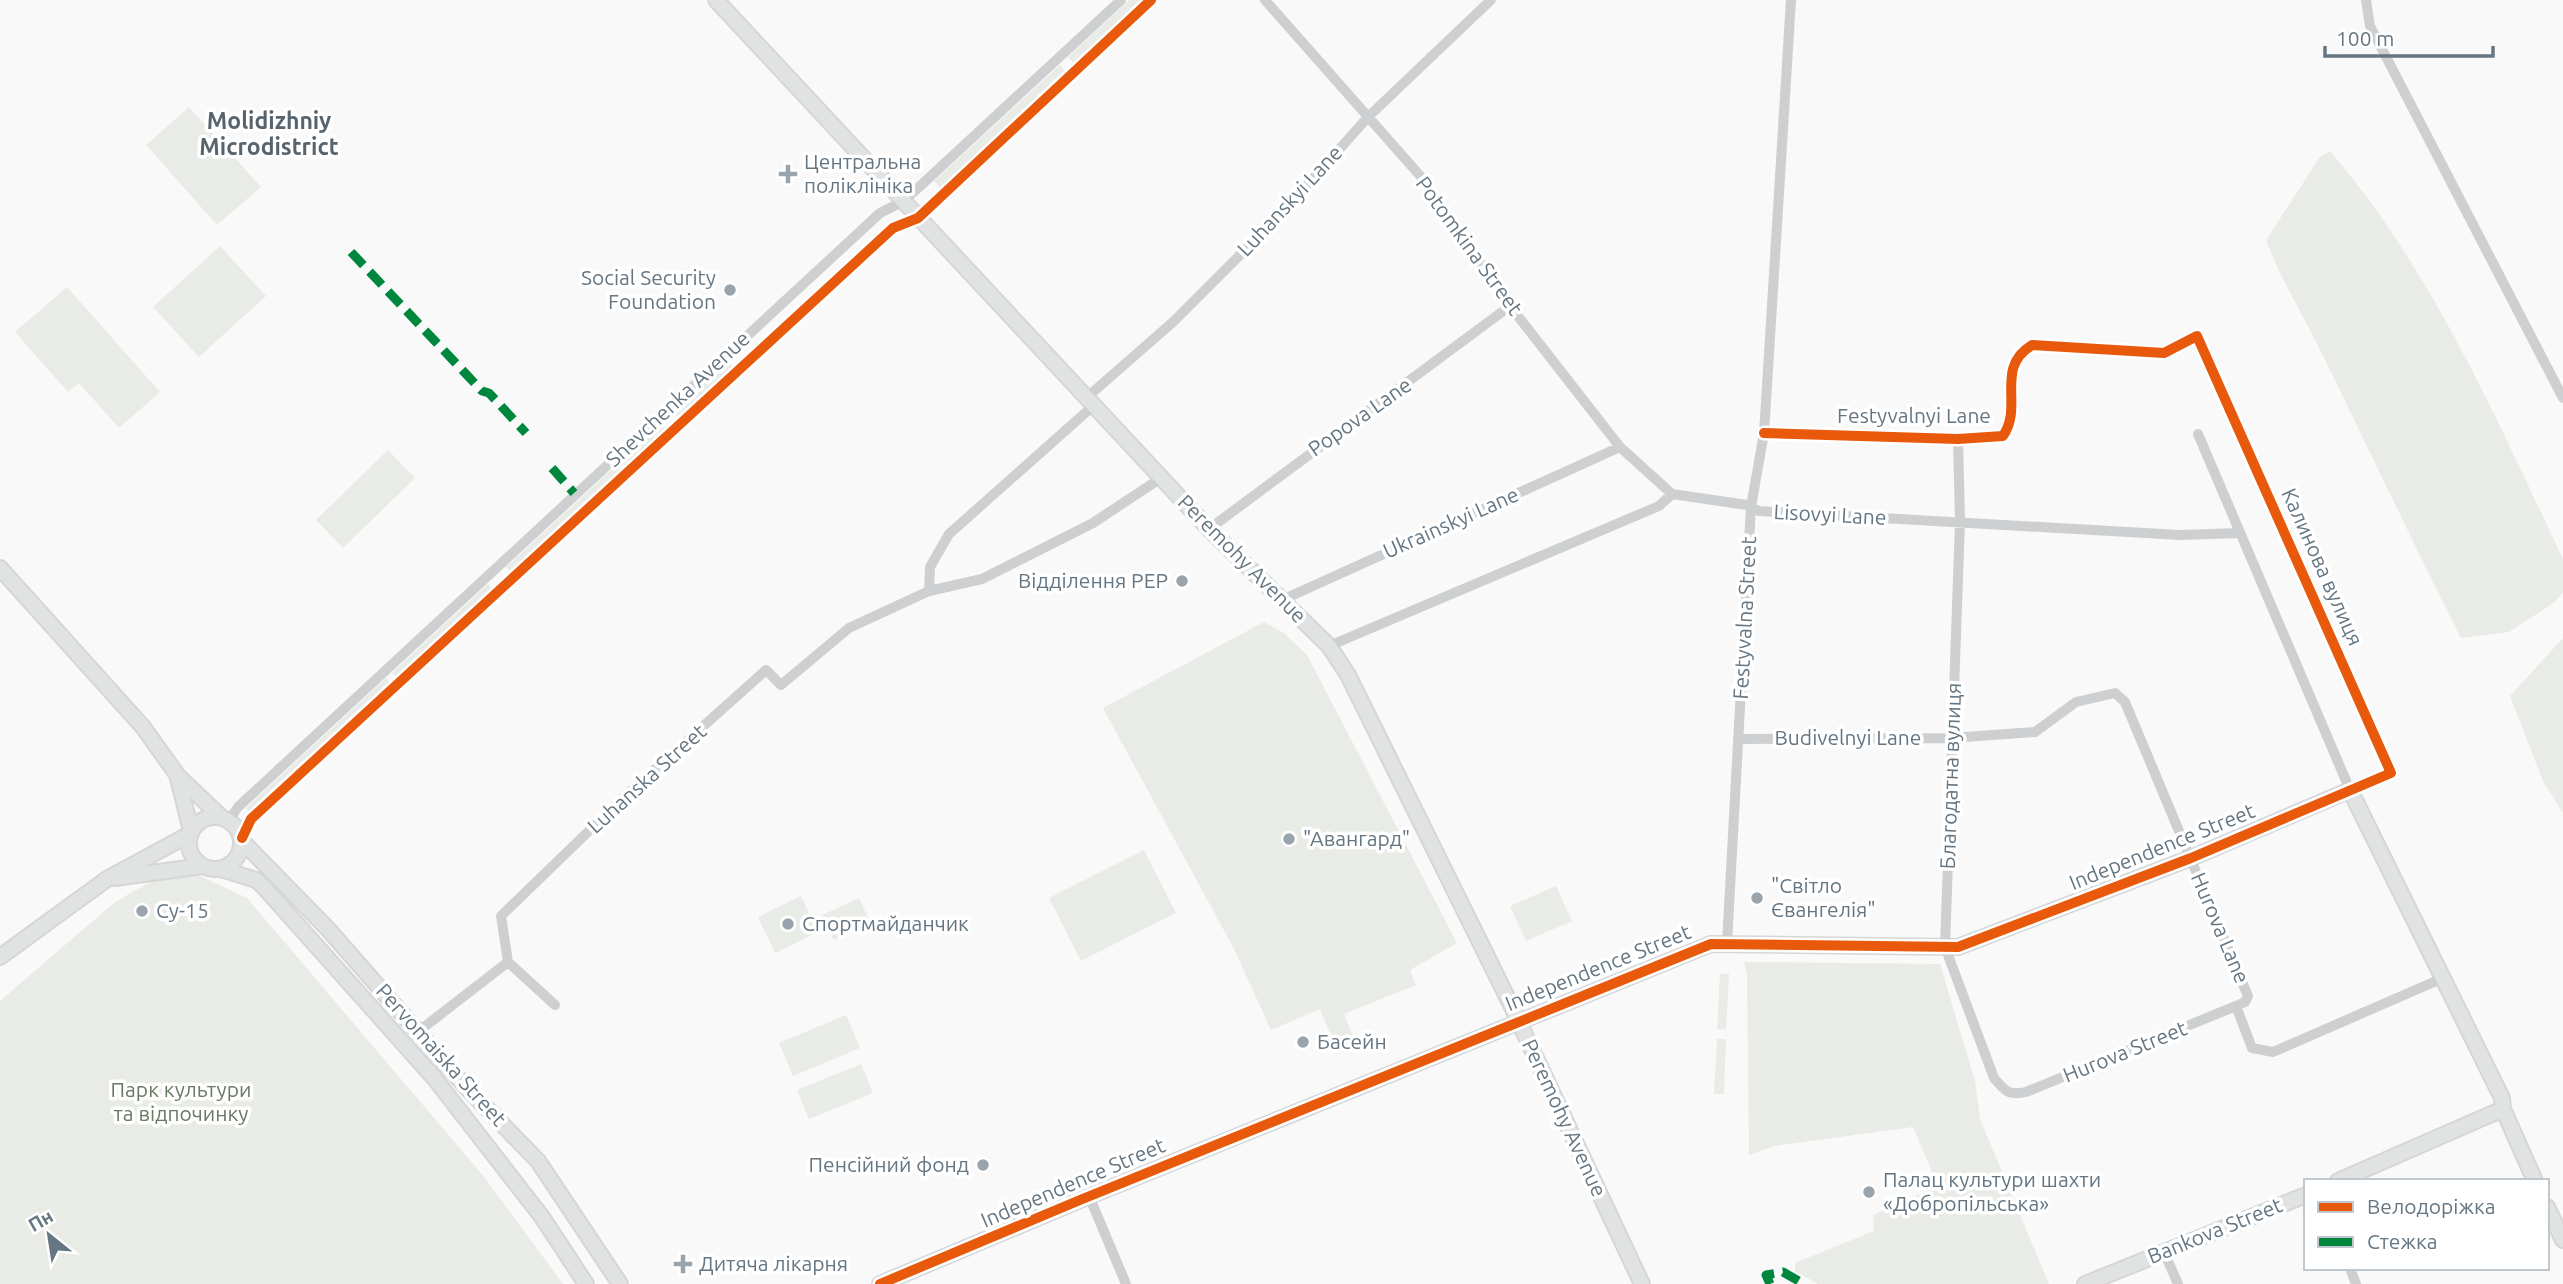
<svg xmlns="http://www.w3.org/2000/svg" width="2563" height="1284" font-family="Ubuntu,sans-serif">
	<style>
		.green { fill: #e8ebe6 }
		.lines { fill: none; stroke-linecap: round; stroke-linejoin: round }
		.secondary-casing { stroke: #d5d6d7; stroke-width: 18 }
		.street { stroke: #cecfd0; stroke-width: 10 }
		.secondary { stroke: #e1e2e2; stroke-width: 14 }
		.quiet { stroke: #00873e; stroke-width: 9; stroke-dasharray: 18 9; stroke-linecap: butt }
		.cycleway-casing { stroke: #fff; stroke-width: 15 }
		.cycleway { stroke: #e8590c; stroke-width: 10 }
		.poi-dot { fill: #99a4ac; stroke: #fff; stroke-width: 2.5 }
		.labels { text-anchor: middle; stroke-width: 7; stroke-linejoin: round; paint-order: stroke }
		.poi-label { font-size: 21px; fill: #657683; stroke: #fff; text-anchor: start }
		.street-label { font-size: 21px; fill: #657683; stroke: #fff }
		.park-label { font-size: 21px; fill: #687a64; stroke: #fff }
		.neighbourhood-label { font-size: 23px; font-weight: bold; fill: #57646e; stroke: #fff }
	</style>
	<rect width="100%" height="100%" fill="#f9f9f9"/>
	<path class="green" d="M1129,0H1144L1075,64L1068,57Z
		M1060,65L1066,72L940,188L934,181Z
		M189,107L261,187L217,225L146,145Z
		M2330,151C2432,270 2496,418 2563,559V592L2555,602L2509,632L2461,638C2415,547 2372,456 2327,364C2307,321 2283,285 2266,240L2320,157Z
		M220,246L266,296L199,357L153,307Z
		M67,287L160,392L119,428L79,383L68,392L15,332Z
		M727,361L733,367L679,418L673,413Z
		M661,424L666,429L512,572L506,567Z
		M388,450L415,478L343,548L316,520Z
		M488,584L492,589L397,677L392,673Z
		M1264,622L1284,633L1307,655L1457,943L1410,970L1416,985L1344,1014L1357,1046L1338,1053L1320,1009L1271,1030L1234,949L1103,708Z
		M2563,638V813L2543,781L2510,696Z
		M386,678L391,683L251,813L246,808Z
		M1144,850L1176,913L1081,961L1049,898Z
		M198,875L247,898L485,1178L563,1284H0V1001L115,902L154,880Z
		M1556,886L1572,921L1526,941L1510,906Z
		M801,896L818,932L775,953L758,917Z
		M859,898L870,922L834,940L822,915Z
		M1744,962L1940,964L1975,1081L1980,1119L2049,1284H1818L1795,1271V1263L1874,1231L1873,1215L1938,1186L1913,1127L1775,1146L1749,1155L1747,973Z
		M1720,974H1729L1726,1030L1717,1029Z
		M846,1015L860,1048L793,1076L779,1043Z
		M1717,1039H1726L1724,1094H1714Z
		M861,1064L873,1093L809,1119L797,1090Z"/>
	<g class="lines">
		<defs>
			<path id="secondary" d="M716,0L1209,529L1329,646L1348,675L1512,1007L1642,1284
				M0,568L143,727L178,776L220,816
				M178,778L191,831
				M189 843a26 26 0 1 1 52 0a26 26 0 1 1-52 0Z
				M242,841L328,929L466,1087L538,1161L620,1284
				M221,869L256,880L263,886L435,1079L542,1217L586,1284
				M115,878L202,866
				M0,957L107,879L190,834
				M2338,1181L2503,1109
				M2547,1207L2563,1240
				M880,1284L1080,1200L1711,944L1958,947L2191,858L2350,790L2502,1098L2503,1109L2535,1181
				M2085,1284L2306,1195"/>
		</defs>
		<use href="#secondary" class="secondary-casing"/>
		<path class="street" d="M1265,0L1423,179L1510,306L1620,447L1672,494
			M2366,0L2370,26L2563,398
			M1085,399L1173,322L1285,210L1368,117L1491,0
			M1764,433L1958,439L2003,436C2024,406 1994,368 2032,345L2164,353L2197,336L2391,773L2350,790L2198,434
			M1958,439L1960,521L1945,947L1994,1078C2005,1091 2009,1096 2026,1092L2236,1006
			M1209,529L1510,306
			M929,591L930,567L949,534L1093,406
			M1282,600L1620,447
			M1329,646L1659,506L1672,494L1747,505L1759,511L2180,535L2240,533
			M1739,739L1951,738L2035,732L2076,702L2115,693L2125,702L2248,996L2245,1002L2236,1006L2252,1048L2273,1052L2443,978
			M229,820L238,807L880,213L902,202L918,188L1121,0
			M242,838L251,819L893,228L918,218L1151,0
			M1727,943L1751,507L1764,433L1791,0
			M508,962L555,1005
			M419,1031L508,962L501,916L623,798L766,670L781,685L849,628L929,591L982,579L1093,523L1161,478
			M1089,1196L1126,1284
			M2164,1252L2178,1284
			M2350,1268L2356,1284"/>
		<use href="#secondary" class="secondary"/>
		<path class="quiet" d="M351,252L482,391L489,393L526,433
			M552,468L574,493
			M1770,1284L1766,1275L1783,1272L1804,1284"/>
		<defs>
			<path id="cycleway" d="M242,838L251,819L893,228L918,218L1151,0
				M880,1284L1080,1200L1711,944L1958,947L2191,858L2391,773L2197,336L2164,353L2032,345C1994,368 2024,406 2003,436L1958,439L1764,433"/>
		</defs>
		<use href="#cycleway" class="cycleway-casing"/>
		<use href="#cycleway" class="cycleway"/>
	</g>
	<g class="poi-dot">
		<path d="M784.5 163.5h7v7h7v7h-7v7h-7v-7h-7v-7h7z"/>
		<circle cx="730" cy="290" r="7"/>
		<circle cx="1182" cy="581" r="7"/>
		<circle cx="1289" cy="839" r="7"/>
		<circle cx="1757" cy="898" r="7"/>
		<circle cx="142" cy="911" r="7"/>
		<circle cx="788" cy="924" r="7"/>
		<circle cx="1303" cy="1042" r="7"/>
		<circle cx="983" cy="1165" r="7"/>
		<circle cx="1869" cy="1192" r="7"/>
		<path d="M679.5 1253.5h7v7h7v7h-7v7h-7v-7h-7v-7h7z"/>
	</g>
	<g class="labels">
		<g class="poi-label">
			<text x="804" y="169">Центральна<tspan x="804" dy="24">поліклініка</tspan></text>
			<text x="716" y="285" text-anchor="end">Social Security<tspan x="716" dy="24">Foundation</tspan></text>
			<text x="1168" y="588" text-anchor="end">Відділення РЕР</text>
			<text x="1303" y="846">"Авангард"</text>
			<text x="1771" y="893">"Світло<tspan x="1771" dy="24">Євангелія"</tspan></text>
			<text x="156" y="918">Су-15</text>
			<text x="802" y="931">Спортмайданчик</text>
			<text x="1317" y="1049">Басейн</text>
			<text x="969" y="1172" text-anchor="end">Пенсійний фонд</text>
			<text x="1883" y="1187">Палац культури шахти<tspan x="1883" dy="24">«Добропільська»</tspan></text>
			<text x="699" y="1271">Дитяча лікарня</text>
		</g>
		<g class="street-label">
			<text transform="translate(1290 201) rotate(-47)" y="7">Luhanskyi Lane</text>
			<text transform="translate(1469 246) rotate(54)" y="7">Potomkina Street</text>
			<text transform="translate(678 399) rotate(-43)" y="7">Shevchenka Avenue</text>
			<text x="1914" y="423">Festyvalnyi Lane</text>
			<text transform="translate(1360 417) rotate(-35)" y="7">Popova Lane</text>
			<text transform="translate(1830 515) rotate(3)" y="7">Lisovyi Lane</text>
			<text transform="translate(1451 523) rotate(-24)" y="7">Ukrainskyi Lane</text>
			<text transform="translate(1242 559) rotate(45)" y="7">Peremohy Avenue</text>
			<text transform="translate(2322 567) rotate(66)" y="7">Калинова вулиця</text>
			<text transform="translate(1745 618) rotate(-87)" y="7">Festyvalna Street</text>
			<text x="1848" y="745">Budivelnyi Lane</text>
			<text transform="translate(1951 776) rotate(-88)" y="7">Благодатна вулиця</text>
			<text transform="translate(647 779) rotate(-42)" y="7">Luhanska Street</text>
			<text transform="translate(2162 847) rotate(-22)" y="7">Independence Street</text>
			<text transform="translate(2220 928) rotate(67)" y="7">Hurova Lane</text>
			<text transform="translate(1598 968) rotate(-22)" y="7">Independence Street</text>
			<text transform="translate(2125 1052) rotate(-22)" y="7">Hurova Street</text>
			<text transform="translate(441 1055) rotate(48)" y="7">Pervomaiska Street</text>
			<text transform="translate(1564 1118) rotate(65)" y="7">Peremohy Avenue</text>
			<text transform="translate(1073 1183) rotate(-23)" y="7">Independence Street</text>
			<text transform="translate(2215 1231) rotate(-22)" y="7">Bankova Street</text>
		</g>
		<g class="park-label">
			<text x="181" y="1097">Парк культури<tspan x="181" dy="24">та відпочинку</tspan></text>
		</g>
		<g class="neighbourhood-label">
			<text x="269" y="129">Molidizhniy<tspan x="269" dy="26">Microdistrict</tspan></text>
		</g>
	</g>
	<rect x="2304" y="1179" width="245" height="91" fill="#ffffff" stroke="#c1c8cd" stroke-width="2"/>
	<rect x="2318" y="1202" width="35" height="10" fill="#e8590c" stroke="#c1c8cd" stroke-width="2"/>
	<text x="2367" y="1214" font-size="21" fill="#657683">Велодоріжка</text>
	<rect x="2318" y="1237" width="35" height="10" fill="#00873e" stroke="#c1c8cd" stroke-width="2"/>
	<text x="2367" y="1249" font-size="21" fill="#657683">Стежка</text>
	<g transform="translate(49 1235) rotate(330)" stroke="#ffffff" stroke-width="5" paint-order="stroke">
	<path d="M0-5L12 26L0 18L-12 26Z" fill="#657683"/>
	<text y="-10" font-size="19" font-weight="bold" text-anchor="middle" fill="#657683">Пн</text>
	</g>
	<path d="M2325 46v10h168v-10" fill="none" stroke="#657683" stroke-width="3.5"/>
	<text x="2336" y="46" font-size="21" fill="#657683" stroke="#ffffff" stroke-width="5" paint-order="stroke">100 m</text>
</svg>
